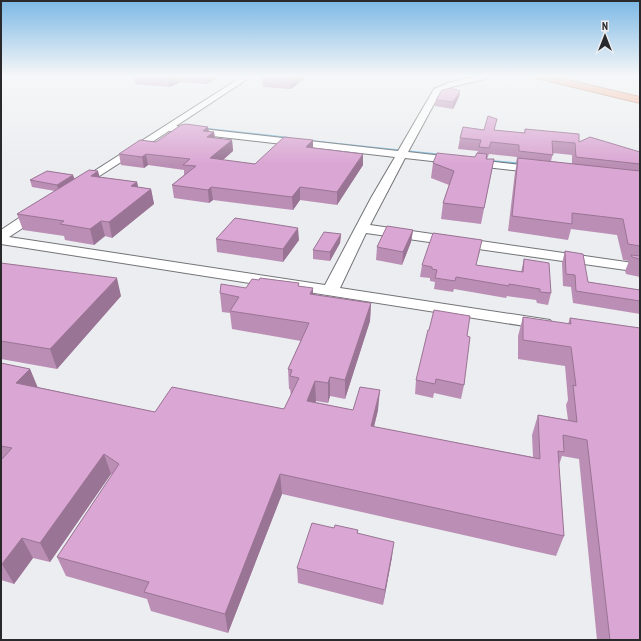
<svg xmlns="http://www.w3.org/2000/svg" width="641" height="641" font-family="'PT Sans Narrow',sans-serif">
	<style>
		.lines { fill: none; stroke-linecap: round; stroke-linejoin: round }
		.stream { stroke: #7abee1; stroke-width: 2.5 }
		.minor-casing { stroke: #737477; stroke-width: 2 }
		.highway-casing { stroke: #af7863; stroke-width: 2 }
		.minor { fill: #fff; fill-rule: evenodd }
		.highway { fill: #f7a381; fill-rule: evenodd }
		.wall { fill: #bb8fb5; fill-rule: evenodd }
		.shaded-wall { fill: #997494 }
		.building { fill: #daa6d3; stroke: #997494 }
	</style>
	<rect width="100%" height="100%" fill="#ebedf0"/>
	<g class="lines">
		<path class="stream" d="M205,129L287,138
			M308,141L440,155
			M489,161L522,164"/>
		<defs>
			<path id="minor" d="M243,76H252L176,126L398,151L434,89L448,83L478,76H490L489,78L451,87L440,93L408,152L538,167L542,168L544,170L542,172L538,173L405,158L370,225L640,264V272L366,233L340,288L550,320L553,324L550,328L544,329L1,244V230L34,208H44L45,211L44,214L9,237L325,285L371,198L395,157L169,131L84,186H76L74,184Z"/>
			<path id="highway" d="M534,76H550L640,97V103L536,78Z"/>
		</defs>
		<use href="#minor" class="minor-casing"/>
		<use href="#highway" class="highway-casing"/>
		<use href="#minor" class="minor"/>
		<use href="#highway" class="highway"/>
	</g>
	<path class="wall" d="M133,76H221L206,84L181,82L170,87L135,84Z
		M262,76H308L291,89L263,87Z
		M460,91L459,97L453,109L435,106L436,100Z
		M208,127L209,131L214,132L215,138L232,140L233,151L223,160L255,164L313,140V148L363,154V165L337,205L300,200L293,210L213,200L209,203L174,198L172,185L184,175V170L148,165L144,168L121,165L119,154Z
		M525,129L579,142L640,152V277L626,274L625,271L629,261L623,260L617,235L571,229L568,240L508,231L515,172L517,163H516L517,157L489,154L487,159H494L481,224L441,219L443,203L449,185L431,178L433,163L475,157L478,151L458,149L460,138L495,131L524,133ZM553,153L572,155V164L551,161Z
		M73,175L74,178L100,177L137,182L138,187L151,189L154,204L112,238L105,236L94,245L65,240L64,236L23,230L17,214L55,191L32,187L30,180Z
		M413,230L411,242L402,265L376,260L377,247Z
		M341,234L340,243L330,261L313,259V250Z
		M216,239L299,240L283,262L217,252Z
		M480,251L476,265L521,272L524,259L551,293L548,305L537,303L536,300L507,296L506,298L454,289L453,292L434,289L435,282L430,281V278L420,277L422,265Z
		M565,251L588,282L640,290V314L573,303L571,287L563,286L562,263Z
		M1,263L121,296L57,369L1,359Z
		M300,286L313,294L371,303L370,321L345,399L330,396L328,403L316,401L315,402L353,410H378L374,427L533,457L532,435L538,415L568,420L566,405L568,400L565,366L518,359V336L523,317L568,324L570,318L640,640H597L579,459L562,456L559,465L564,536L556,556L282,494L228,633L151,611L147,599L66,576L57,557L112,475L111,474L50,562L33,558L14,584L1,580V363L30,369L37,387L155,412L284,409L291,396L290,389H289L288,369L301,341L232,329L230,313L222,312L220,293L246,288Z
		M467,336L464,385L461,399L434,393L433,398L415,394L416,380Z
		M358,534L392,557L383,605L298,583L297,568Z"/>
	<path class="shaded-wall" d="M171,76H180L181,82L170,87L168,77Z
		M205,76H221L206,84Z
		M294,76H308L291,89L290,78Z
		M460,91L459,97L453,109V102Z
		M208,127L209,135L214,132L215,142L208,148L203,131Z
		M232,140L233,151L211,170L210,158Z
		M313,140V151L306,147Z
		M146,154L148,165L144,168L142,157Z
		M363,154V165L337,205V192Z
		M98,171L102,185L91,176Z
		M73,175L75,181L59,191L57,185Z
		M137,182L140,197L131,186Z
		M211,187L213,200L209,203L208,190Z
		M300,187V200L293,210L292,197Z
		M151,189L154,204L112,238L109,222Z
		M101,221L105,236L94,245L90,229Z
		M298,228L299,240L283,262V249Z
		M413,230L411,242L402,265L403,252Z
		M341,234L340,243L330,261V252Z
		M117,278L121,296L57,369L50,349Z
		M313,288V306L310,294Z
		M371,303L370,321L345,399V380Z
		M30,369L38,388L16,383Z
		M330,377V396L328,403V383Z
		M315,381L316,401L307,420V401Z
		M380,390L378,410L369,446L371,426Z
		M104,454L111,474L50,562L40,543Z
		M280,474L282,494L228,633L225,614Z
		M22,538L33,558L14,584L2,564Z
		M394,542L392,557L383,605L385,590Z"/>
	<path class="building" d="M154,76H171L168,77Z
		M262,76H294L290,78Z
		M451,88L460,91L453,102L436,100L442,90Z
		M488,116L497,119L494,130L525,133V129L579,134V142L590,137L640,152V164L576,157L575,143L552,141L553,155L519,151V145L491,142L489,148L479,147L481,140L460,138L463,127L484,130Z
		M186,124L208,127L203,131L214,132L207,137L232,140L210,158L255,164L284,137L313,140L306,147L363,154L337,192L300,187L292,197L211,187L208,190L172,185L196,166L183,165L190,159L146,154L142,157L119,154L140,140L156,142L181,125Z
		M437,153L475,157L477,153L487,154L486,159H494L484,208L443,203L454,171L433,163Z
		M518,158L640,171V246L628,244L623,219L572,213V224L512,216Z
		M89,170L98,171L91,176L137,182L131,186L151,189L109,222L101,221L90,229L60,224L64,221L17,214Z
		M47,171L73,175L57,185L30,180Z
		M235,218L298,228L283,249L216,239Z
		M387,226L413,230L403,252L377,247Z
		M324,232L341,234L330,252L313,250Z
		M433,233L482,240L476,265L523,272L524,259L549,263L551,293L540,292V289L509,284V286L456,277L455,281L435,278L437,270L432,269V267L422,265Z
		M565,251L583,254L588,282L640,290V301L576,291L575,275L566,274Z
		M631,255L640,256V259L632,257Z
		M1,263L117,278L50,349L1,341Z
		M260,278L299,283L298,286L313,288L310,294L371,303L345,380L330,377L328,383L315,381L307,401L353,410L360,387L380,390L371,426L540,459L538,415L577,422L573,385L576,386L571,347L523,340V317L571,324L570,318L640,328V640H610L587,440L563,435L564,452L558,451L564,536L280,474L225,614L144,592L149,582L57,557L119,464L104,454L40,543L22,538L2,564H1V460L12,448L1,446V363L30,369L16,383L155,412L172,387L284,409L299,378L290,376L292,370L288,369L309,323L230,311L239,297L220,293L221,284L246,288L252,279L259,280Z
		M434,310L470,316L467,336L470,337L464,385L436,379L435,384L416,380L428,330H429Z
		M312,523L334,528L335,525L358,530L357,533L394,542L385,590L297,568Z"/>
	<linearGradient id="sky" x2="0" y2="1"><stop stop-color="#7cb8e5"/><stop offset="0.46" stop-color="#f6f7f8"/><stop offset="1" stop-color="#f6f7f8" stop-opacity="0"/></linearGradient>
	<rect width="641" height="165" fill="url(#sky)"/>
	<rect width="641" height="641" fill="none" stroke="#29292b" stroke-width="4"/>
	<g transform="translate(605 36)" stroke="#ebedf0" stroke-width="3" paint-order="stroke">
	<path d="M0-3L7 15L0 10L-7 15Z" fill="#29292b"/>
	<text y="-6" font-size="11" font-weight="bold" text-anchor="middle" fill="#29292b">N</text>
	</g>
</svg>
